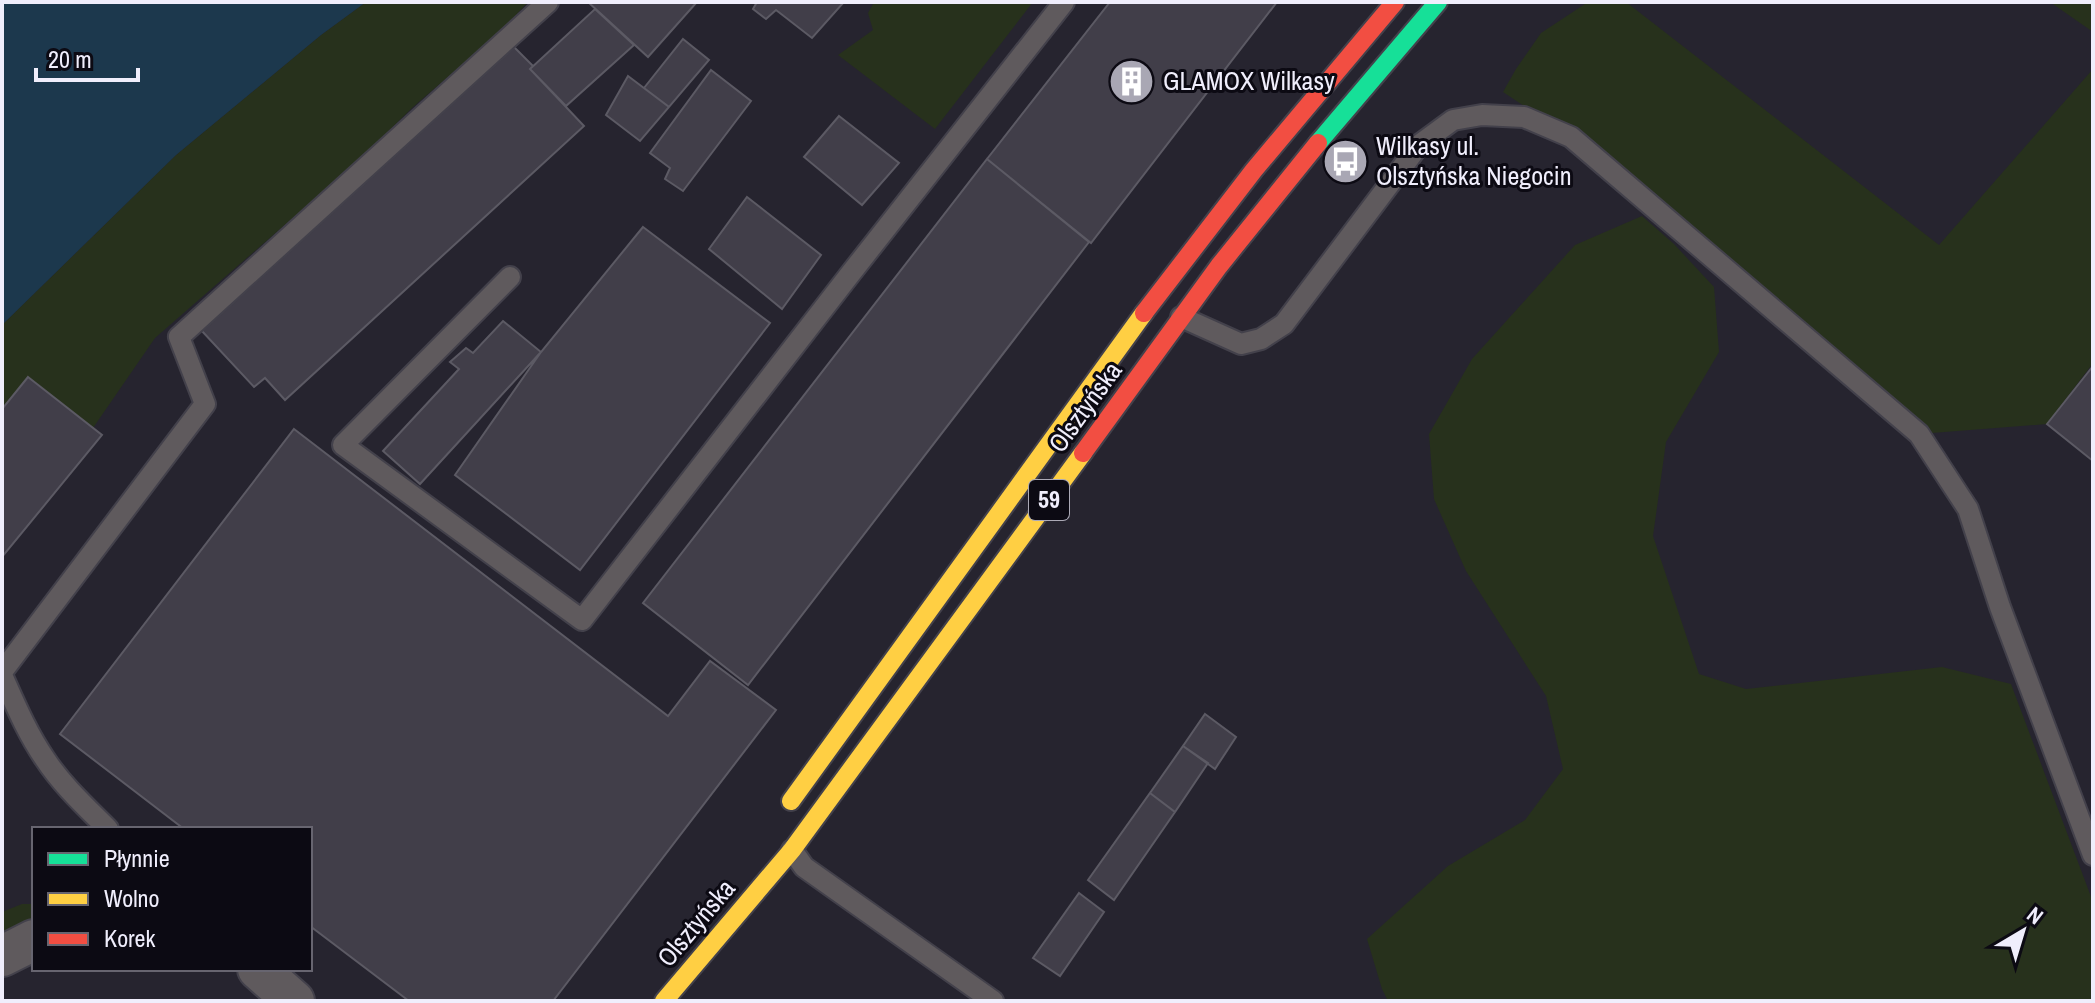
<svg xmlns="http://www.w3.org/2000/svg" width="2095" height="1003" font-family="'Archivo Narrow',sans-serif">
	<style>
		.green { fill: #27311c }
		.water { fill: #1c384d }
		.building { fill: #413e49; stroke: #5c5a64; stroke-width: 2 }
		.lines { fill: none; stroke-linecap: round; stroke-linejoin: round }
		.lane-casing { stroke: #43414b; stroke-width: 24 }
		.street-casing { stroke: #43414b; stroke-width: 44 }
		.fast-casing { stroke: #43414b; stroke-width: 22 }
		.slow-casing { stroke: #43414b; stroke-width: 22 }
		.jam-casing { stroke: #43414b; stroke-width: 22 }
		.lane { stroke: #5f5a5d; stroke-width: 20 }
		.street { stroke: #5f5a5d; stroke-width: 40 }
		.fast { stroke: #16e098; stroke-width: 18 }
		.slow { stroke: #ffcf43; stroke-width: 18 }
		.jam { stroke: #f24e42; stroke-width: 18 }
		.labels { text-anchor: middle; stroke-width: 6; stroke-linejoin: round; paint-order: stroke }
		.shield { fill: #0c0a13; stroke: #acaab6; stroke-width: 2 }
		.shield-label { font-size: 24px; font-weight: bold; fill: #f0eefc }
		.poi-label { font-size: 26px; fill: #f0eefc; stroke: #0c0a13; text-anchor: start }
		.street-label { font-size: 26px; fill: #f0eefc; stroke: #0c0a13 }
	</style>
	<rect width="100%" height="100%" fill="#26242f"/>
	<path class="green" d="M366,2H528L501,31L413,107L358,161L155,338L93,428L28,377L2,409V325L176,155L321,35Z
		M874,2H1033L935,129L838,55L873,30L868,13Z
		M1588,2H1626L1939,245L2093,69V363L2047,424L1919,434L1571,137L1503,92L1516,69L1541,33Z
		M2050,2H2093V32Z
		M1642,216L1674,244L1714,287L1719,352L1666,442L1653,536L1699,674L1746,689L1942,667L2011,684L2093,902V1001H1388L1382,989L1367,939L1448,866L1525,820L1563,769L1546,696L1466,571L1434,499L1429,434L1472,359L1575,245Z
		M22,904H34V925L2,943V912Z"/>
	<path class="water" d="M2,2H366L321,35L176,155L2,325Z"/>
	<path class="building" d="M588,2H697L648,57Z
		M757,2H844L812,38L776,10L766,19L753,9Z
		M1110,2H1277L1091,243L987,159Z
		M595,9L634,45L566,106L530,69Z
		M683,39L709,60L669,107L644,88Z
		M514,47L533,66L530,69L584,126L285,400L265,378L254,387L201,330Z
		M711,70L751,101L683,191L665,179L670,168L650,153Z
		M628,76L669,107L640,141L606,115Z
		M839,116L899,163L862,205L804,157Z
		M987,159L1089,242L748,685L643,603Z
		M747,197L821,255L782,309L709,249Z
		M643,227L770,323L580,570L455,475L541,352Z
		M503,321L541,352L420,484L383,451L459,369L450,362L466,348L473,353Z
		M2093,366V461L2047,424Z
		M28,377L102,435L2,557V409Z
		M294,429L668,716L710,661L776,710L553,1001H409L310,926V829H184L60,734Z
		M1205,714L1236,737L1215,769L1183,746Z
		M1183,746L1208,763L1175,812L1150,793Z
		M1150,793L1175,812L1114,900L1088,880Z
		M1079,893L1104,912L1060,976L1033,958Z"/>
	<g class="lines">
		<defs>
			<path id="lane" d="M510,277L343,445L582,620L851,273L1064,2
				M1181,317L1241,344L1261,339L1284,324L1419,145L1453,120L1482,115L1524,117L1571,137L1919,434L1968,509L2000,607L2093,855
				M2,672L205,404L179,337L548,2
				M2,675C15,704 27,733 45,759C62,785 86,807 108,829
				M792,850L804,867L993,1001"/>
			<path id="street" d="M2,956L34,940
				M258,969L294,1001"/>
			<path id="fast" d="M1318,143L1438,2"/>
			<path id="slow" d="M791,801L1144,313
				M664,1001L792,850L1083,453"/>
			<path id="jam" d="M1144,313L1254,170L1395,2
				M1083,453L1219,266L1318,143"/>
		</defs>
		<use href="#lane" class="lane-casing"/>
		<use href="#street" class="street-casing"/>
		<use href="#fast" class="fast-casing"/>
		<use href="#slow" class="slow-casing"/>
		<use href="#jam" class="jam-casing"/>
		<use href="#lane" class="lane"/>
		<use href="#street" class="street"/>
		<use href="#fast" class="fast"/>
		<use href="#slow" class="slow"/>
		<use href="#jam" class="jam"/>
	</g>
	<defs>
		<symbol id="building-disc" viewBox="-11 -11 22 22"><circle r="9.5" fill="#a9a7b4" stroke="#0c0a13"/><path d="M-4-6H4V6H1V3H-1V6H-4ZM-2.5-4.3h1.7v1.8h-1.7ZM.8-4.3h1.7v1.8H.8ZM-2.5-1h1.7V.8h-1.7ZM.8-1h1.7V.8H.8Z" fill="#fff"/></symbol>
		<symbol id="bus-disc" viewBox="-11 -11 22 22"><circle r="9.5" fill="#a9a7b4" stroke="#0c0a13"/><path d="M-5-6H5V4H4V6H2V4H-2V6H-4V4H-5ZM-3.5-4V0h7V-4ZM-3.5 1.2v1.5H-2V1.2ZM2 1.2v1.5H3.5V1.2Z" fill="#fff"/></symbol>
	</defs>
	<g fill-rule="evenodd">
		<use href="#building-disc" x="1106" y="56" width="51" height="51"/>
		<use href="#bus-disc" x="1320" y="136" width="51" height="51"/>
	</g>
	<g class="labels">
		<rect class="shield" x="1029" y="480" width="40" height="40" rx="6"/>
		<g class="shield-label">
			<text x="1049" y="508">59</text>
		</g>
		<g class="poi-label">
			<text x="1163" y="90">GLAMOX Wilkasy</text>
			<text x="1376" y="155">Wilkasy ul.<tspan x="1376" dy="30">Olsztyńska Niegocin</tspan></text>
		</g>
		<g class="street-label">
			<text transform="translate(1085 407) rotate(-54)" y="9">Olsztyńska</text>
			<text transform="translate(696 923) rotate(-50)" y="9">Olsztyńska</text>
		</g>
	</g>
	<rect width="2095" height="1003" fill="none" stroke="#f0eefc" stroke-width="8"/>
	<rect x="32" y="827" width="280" height="144" fill="#0c0a13" stroke="#676570" stroke-width="2"/>
	<rect x="48" y="853" width="40" height="12" fill="#16e098" stroke="#676570" stroke-width="2"/>
	<text x="104" y="867" font-size="24" fill="#f0eefc">Płynnie</text>
	<rect x="48" y="893" width="40" height="12" fill="#ffcf43" stroke="#676570" stroke-width="2"/>
	<text x="104" y="907" font-size="24" fill="#f0eefc">Wolno</text>
	<rect x="48" y="933" width="40" height="12" fill="#f24e42" stroke="#676570" stroke-width="2"/>
	<text x="104" y="947" font-size="24" fill="#f0eefc">Korek</text>
	<g transform="translate(2023 931) rotate(38)" stroke="#0c0a13" stroke-width="6" paint-order="stroke">
	<path d="M0-6L14 30L0 20L-14 30Z" fill="#f0eefc"/>
	<text y="-12" font-size="22" font-weight="bold" text-anchor="middle" fill="#f0eefc">N</text>
	</g>
	<path d="M36 68v12h102v-12" fill="none" stroke="#f0eefc" stroke-width="4"/>
	<text x="48" y="68" font-size="24" fill="#f0eefc" stroke="#0c0a13" stroke-width="6" paint-order="stroke">20 m</text>
</svg>
